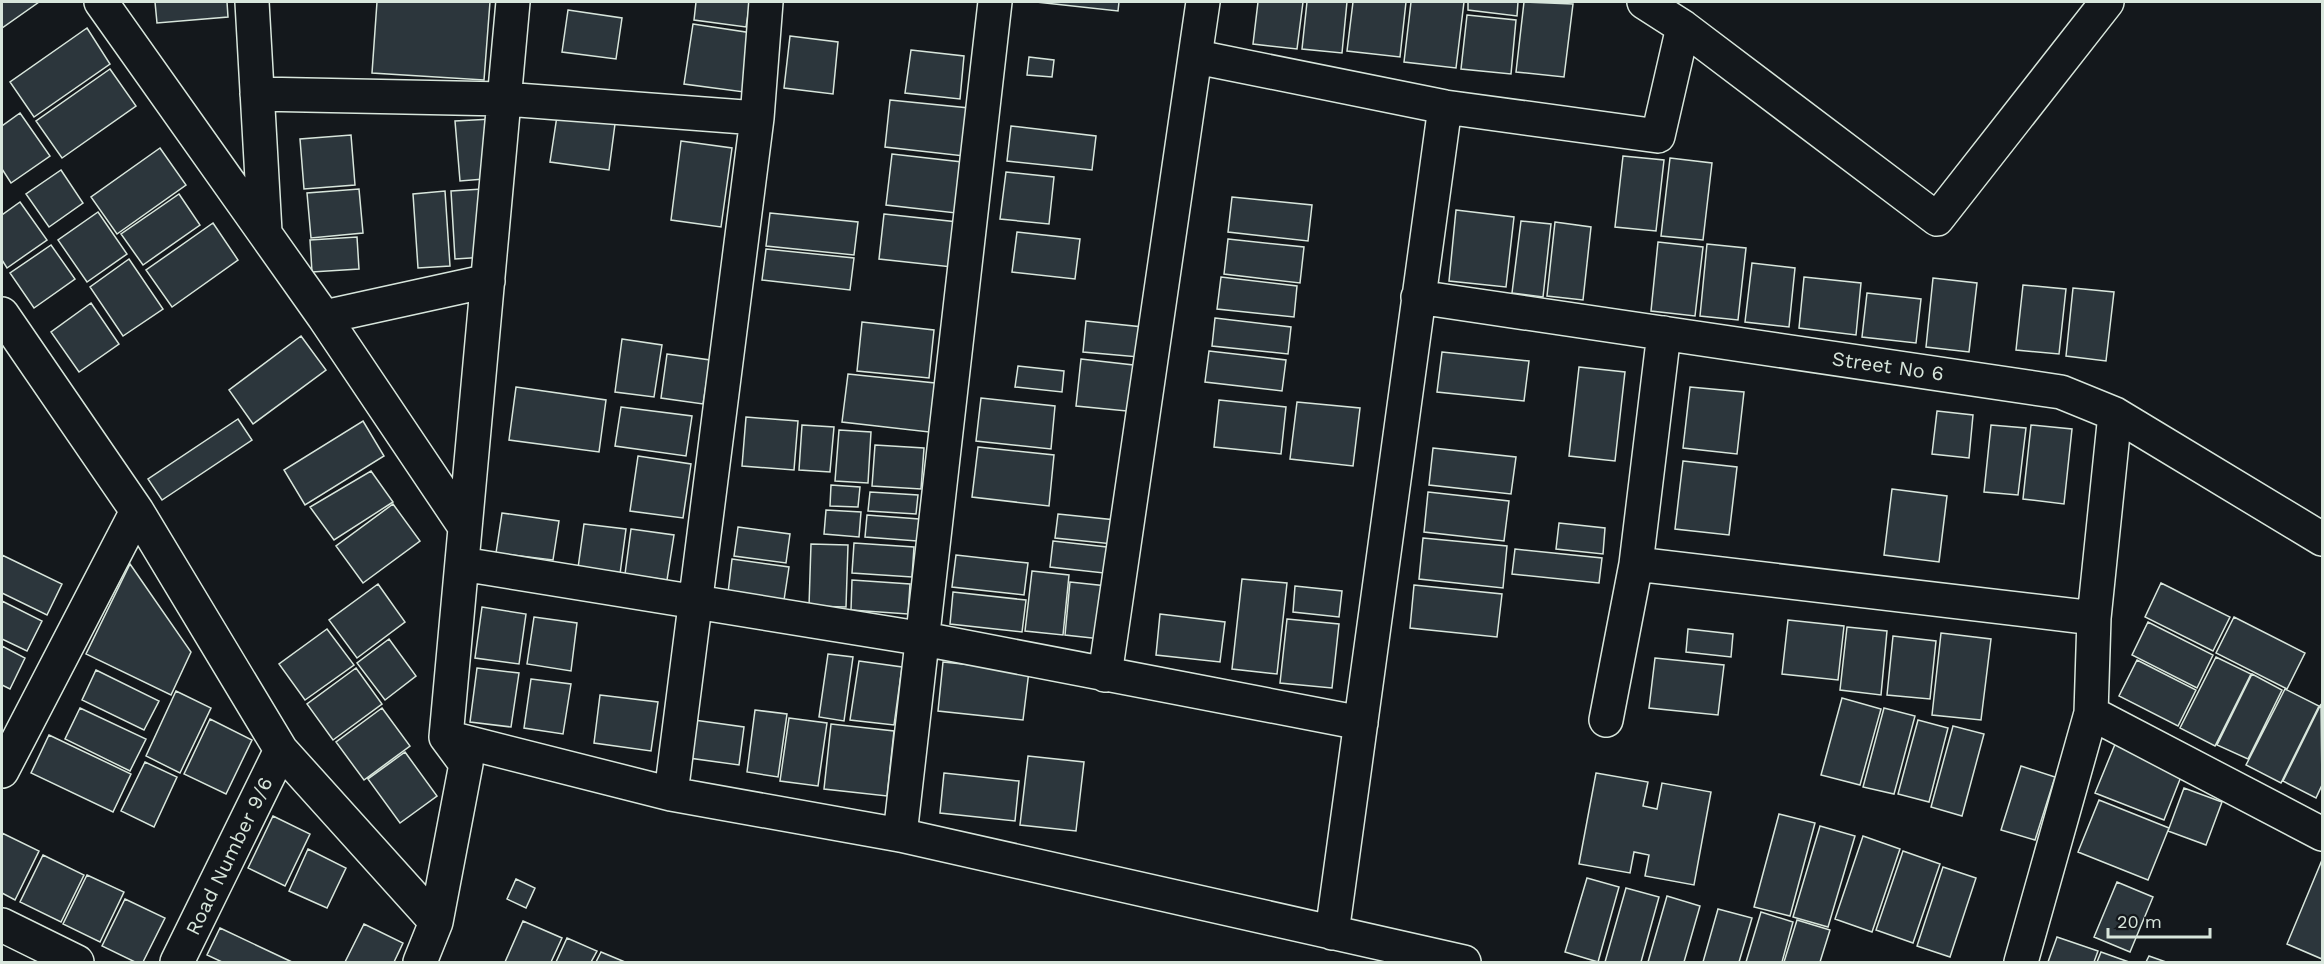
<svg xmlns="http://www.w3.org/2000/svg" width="2324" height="964" font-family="'Work Sans',sans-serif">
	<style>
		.building { fill: #2c363c; stroke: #d8e6dc; stroke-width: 1.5 }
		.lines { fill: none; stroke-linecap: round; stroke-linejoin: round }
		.minor-casing { stroke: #d8e6dc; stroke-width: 36 }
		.minor { stroke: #14181c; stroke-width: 33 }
		.labels { text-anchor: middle; stroke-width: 4.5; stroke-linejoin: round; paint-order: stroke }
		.street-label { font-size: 20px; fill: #d8e6dc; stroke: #14181c }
	</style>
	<rect width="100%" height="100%" fill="#14181c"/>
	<path class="building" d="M2,2H39L2,28Z
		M155,2H227L228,17L157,23Z
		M377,2H490L484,80L372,73Z
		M696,2H750L746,27L694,20Z
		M1036,2H1119L1118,11Z
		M1258,2H1303L1297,49L1253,44Z
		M1307,2H1347L1342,53L1302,49Z
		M1353,2H1406L1400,57L1347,51Z
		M1411,2H1464L1456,68L1404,62Z
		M1468,2H1518L1517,16L1468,10Z
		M1524,2L1573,4L1564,77L1516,72Z
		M568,10L622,18L616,59L562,52Z
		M1467,15L1516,20L1511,74L1461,69Z
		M693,24L752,33L744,92L684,84Z
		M87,28L110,64L34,117L10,82Z
		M790,36L838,42L833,94L784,88Z
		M911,50L964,56L960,99L905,93Z
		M1029,57L1054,60L1052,77L1027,75Z
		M110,69L136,106L62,158L36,121Z
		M890,100L969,108L964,156L885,147Z
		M20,113L50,156L11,183L2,169V126Z
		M557,116L615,124L609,170L550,162Z
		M492,119L496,178L460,181L455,121Z
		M1011,126L1096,136L1092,170L1007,161Z
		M351,135L355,185L304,189L300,139Z
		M681,141L732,148L721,227L671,220Z
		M160,148L186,185L117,234L91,197Z
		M892,154L962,162L956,213L886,205Z
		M1623,156L1664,160L1656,231L1615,227Z
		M1670,158L1712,163L1703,240L1661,236Z
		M61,170L83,203L49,227L26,194Z
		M1006,172L1054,177L1049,224L1000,219Z
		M359,189L363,233L311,238L307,193Z
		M482,189L486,257L455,259L451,191Z
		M445,191L450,266L418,268L413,194Z
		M179,194L200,225L143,265L121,234Z
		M1232,197L1312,205L1308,241L1228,232Z
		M20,202L47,240L7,268L2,260V215Z
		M1456,210L1514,217L1506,287L1449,281Z
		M98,212L127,254L87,282L58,240Z
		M770,213L858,222L854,255L766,246Z
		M884,214L958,222L952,267L879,259Z
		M1521,221L1551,224L1543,297L1512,293Z
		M1555,222L1591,227L1583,300L1547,296Z
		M213,223L238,260L172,307L146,270Z
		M1017,232L1080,239L1075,279L1012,272Z
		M357,237L359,269L312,272L310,240Z
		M1228,239L1304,247L1300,283L1224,274Z
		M1658,242L1703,247L1695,316L1651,311Z
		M1707,244L1746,248L1738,320L1700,316Z
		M51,245L75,279L34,308L10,273Z
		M766,249L854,258L850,290L762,280Z
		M129,259L163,309L123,336L90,287Z
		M1752,263L1795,268L1789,327L1745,322Z
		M1221,277L1297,286L1294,317L1217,309Z
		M1804,277L1861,283L1856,335L1799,328Z
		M1933,278L1977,283L1969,352L1926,347Z
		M2023,285L2066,289L2059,354L2016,350Z
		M2073,288L2114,292L2106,361L2066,356Z
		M1867,293L1921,299L1916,343L1862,337Z
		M91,303L119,344L79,372L51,332Z
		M1215,318L1291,327L1288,354L1212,346Z
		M1086,321L1143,327L1139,357L1083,352Z
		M862,322L934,330L929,378L857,371Z
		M301,336L326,370L253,424L229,390Z
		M622,339L662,345L654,397L615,392Z
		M1209,351L1286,360L1282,391L1205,382Z
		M1442,352L1529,361L1524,401L1437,392Z
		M667,354L710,360L703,404L661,398Z
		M1081,359L1142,366L1137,412L1076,406Z
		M1018,366L1064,371L1062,392L1015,387Z
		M1579,367L1625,372L1615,461L1569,456Z
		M848,374L935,383L929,432L842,422Z
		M516,387L606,400L599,452L509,440Z
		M1690,387L1744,392L1737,454L1683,448Z
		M981,398L1055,406L1051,449L976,441Z
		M1219,400L1286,407L1281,454L1214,447Z
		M1297,402L1360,408L1353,466L1290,459Z
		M621,407L692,416L686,456L615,446Z
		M1937,411L1973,415L1969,458L1932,454Z
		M746,417L798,421L794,470L742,466Z
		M238,419L252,440L162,500L148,479Z
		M363,421L384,456L305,505L284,470Z
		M802,425L834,427L830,472L799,470Z
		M1991,425L2026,428L2018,495L1984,492Z
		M2031,425L2072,429L2064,504L2023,499Z
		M839,430L871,432L868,483L835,481Z
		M875,445L924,448L921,489L872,486Z
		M978,447L1054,455L1049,506L972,497Z
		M1433,448L1516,457L1511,494L1429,485Z
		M638,456L691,464L683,518L630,511Z
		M1683,461L1737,467L1729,535L1675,529Z
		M371,471L393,502L334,540L310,507Z
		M831,485L860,487L858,507L830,506Z
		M1892,489L1947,496L1939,562L1884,555Z
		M870,492L918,495L916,514L868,511Z
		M1428,492L1509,501L1504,541L1424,532Z
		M393,504L420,541L363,583L336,546Z
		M826,510L861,512L859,537L824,534Z
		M502,513L559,521L553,560L496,553Z
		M1058,514L1116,520L1113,544L1055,538Z
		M867,515L919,519L917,541L865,537Z
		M1559,523L1605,528L1603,554L1556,549Z
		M584,524L626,529L620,574L578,568Z
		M738,527L790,534L786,563L734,556Z
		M631,529L674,535L667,580L625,574Z
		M1423,538L1507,546L1503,588L1419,579Z
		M1053,541L1116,548L1113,574L1050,567Z
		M854,543L914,547L912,577L852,573Z
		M811,544L848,545L846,607L809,606Z
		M1515,549L1602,558L1599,583L1512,574Z
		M2,555L62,584L47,615L2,593Z
		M956,555L1028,563L1024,595L952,587Z
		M732,559L789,567L784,600L728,593Z
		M130,564L191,652L171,695L86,654Z
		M1032,571L1069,575L1063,635L1025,631Z
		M1242,579L1287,583L1277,674L1232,669Z
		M852,580L910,584L908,614L851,610Z
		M1070,582L1107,586L1101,639L1065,635Z
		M2161,583L2230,617L2213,651L2145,617Z
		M378,584L405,622L357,658L329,620Z
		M1414,585L1502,594L1497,637L1410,628Z
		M1295,586L1342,591L1339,617L1293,612Z
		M953,592L1026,600L1022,632L950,624Z
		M2,601L42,621L27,651L2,639Z
		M482,607L526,614L519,664L475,658Z
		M1160,614L1225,622L1220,662L1156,655Z
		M534,617L577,623L571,671L527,664Z
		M2234,617L2305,653L2287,689L2216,653Z
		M1287,619L1339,624L1332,688L1280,683Z
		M1788,620L1844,626L1838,680L1782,674Z
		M2148,622L2213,655L2197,688L2132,655Z
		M1847,627L1887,631L1881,695L1840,690Z
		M327,629L354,665L305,700L279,664Z
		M1688,629L1733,634L1731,657L1686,652Z
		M1941,633L1991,639L1981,720L1932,715Z
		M1893,636L1936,641L1930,699L1887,695Z
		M389,639L416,676L385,700L357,663Z
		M2,646L25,658L10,689L2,685Z
		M828,654L853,657L844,721L819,717Z
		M2216,657L2251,674L2215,746L2180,728Z
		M1655,658L1724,665L1718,715L1649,708Z
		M2137,660L2196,690L2178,726L2119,696Z
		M859,661L902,667L894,725L850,720Z
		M943,662L1029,671L1023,720L938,711Z
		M356,668L382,704L333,740L307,704Z
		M477,668L519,673L511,727L470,722Z
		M96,670L159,701L144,730L82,700Z
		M2252,674L2282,690L2248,759L2217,745Z
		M531,679L571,684L563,734L524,728Z
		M2285,689L2319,706L2281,783L2246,765Z
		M176,691L211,708L180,773L146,756Z
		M600,695L658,702L651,751L594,743Z
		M1842,698L1881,709L1860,785L1821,775Z
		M2321,704L2322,785L2316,798L2283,781Z
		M80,708L146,739L130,771L65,739Z
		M382,708L410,746L364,780L336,742Z
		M1884,708L1915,716L1894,794L1863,787Z
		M755,710L787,714L778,777L747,772Z
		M789,718L827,723L818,786L780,781Z
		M210,719L252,740L226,794L184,774Z
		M694,720L744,727L739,765L689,758Z
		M1918,720L1948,728L1929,802L1898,794Z
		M831,724L894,731L887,796L824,789Z
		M1953,726L1984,734L1962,816L1931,807Z
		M49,735L131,774L113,812L31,773Z
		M2118,737L2186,764L2164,820L2095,793Z
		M405,752L437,796L400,823L368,779Z
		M1028,756L1084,762L1076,831L1020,825Z
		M145,762L177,777L154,827L121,811Z
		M2021,766L2055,777L2035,840L2001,830Z
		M944,773L1019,781L1015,821L940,813Z
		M1596,773L1648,782L1643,806L1657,809L1662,783L1711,792L1694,885L1645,876L1649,855L1634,852L1630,873L1579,864Z
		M2184,788L2222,802L2206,845L2168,831Z
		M2099,800L2169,828L2148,880L2078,852Z
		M1779,814L1815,823L1790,916L1754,907Z
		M273,816L310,834L285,886L248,868Z
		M1820,826L1855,836L1828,927L1793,917Z
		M2,833L39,851L15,900L2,893Z
		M1863,836L1900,849L1872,932L1835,919Z
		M308,849L346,868L327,908L289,891Z
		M1903,851L1940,864L1913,943L1876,930Z
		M43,855L84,875L61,922L20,902Z
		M2322,860V959L2287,944Z
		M1943,867L1976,878L1950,957L1917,946Z
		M87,875L124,892L100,942L63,924Z
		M1587,878L1619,887L1598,962L1565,952Z
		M516,879L535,888L526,908L507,899Z
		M2117,882L2153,897L2130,952L2094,937Z
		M1626,888L1659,897L1641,962H1605Z
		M1667,896L1700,906L1684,962H1648Z
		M125,899L165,918L143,962H135L102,946Z
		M1718,909L1752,918L1739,962H1703Z
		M1761,912L1793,922L1782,962H1746Z
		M1797,920L1830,930L1820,962H1784Z
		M523,921L562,938L551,962H505Z
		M364,924L403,943L394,962H345Z
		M220,928L292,962H222L207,955Z
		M2057,937L2098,951L2094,962H2048Z
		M567,938L597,951L591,962H556Z
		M601,952L625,962H596Z
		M2101,952L2129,962H2097Z
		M2149,956L2166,962H2146Z"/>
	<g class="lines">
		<defs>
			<path id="minor" d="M101,2L324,317L465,527
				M252,2L265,232
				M1644,2L1683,27L1937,219L2107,2
				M1197,57L1445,107L1658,136L1683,27
				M257,94L504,99L757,118
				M1418,297L2061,392L2115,414L2322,539
				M2,314L137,511L281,750L436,922L466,764L446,737L513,2
				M324,317L488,281
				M462,564L924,639L1361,723
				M1636,564L2094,618
				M1105,675L1203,2
				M2091,713L2322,834
				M1606,720L1636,564L1664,333
				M446,737L671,794L900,835L1464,962
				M2,771L137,511
				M671,794L757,118L766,2
				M900,835L995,2
				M2,925L77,962
				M1332,933L1445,107
				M177,962L281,750
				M420,962L436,922
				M2021,962L2091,713L2094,618L2115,414"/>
		</defs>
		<use href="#minor" class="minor-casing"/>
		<use href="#minor" class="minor"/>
	</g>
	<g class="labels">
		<g class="street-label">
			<text transform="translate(1888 366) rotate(8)" y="7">Street No 6</text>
			<text transform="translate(229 856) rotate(-64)" y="7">Road Number 9/6</text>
		</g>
	</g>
	<rect width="2324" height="964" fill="none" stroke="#d8e6dc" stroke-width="6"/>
	<path d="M2108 928v9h102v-9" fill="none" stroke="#d8e6dc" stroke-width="3"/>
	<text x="2117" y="928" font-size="18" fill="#d8e6dc" stroke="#14181c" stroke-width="4.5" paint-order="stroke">20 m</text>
</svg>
